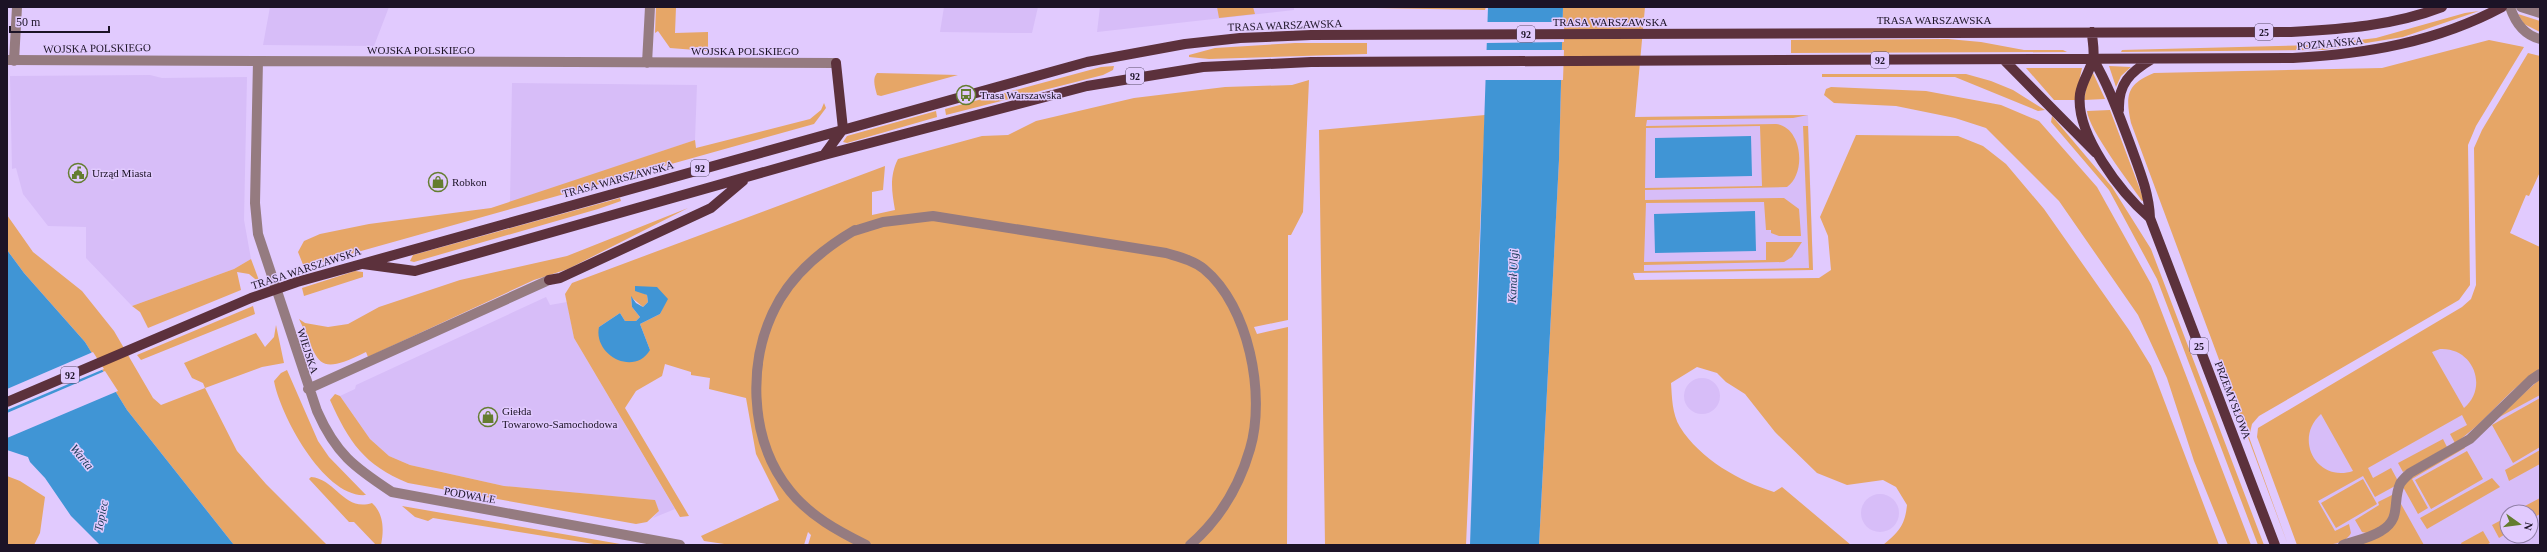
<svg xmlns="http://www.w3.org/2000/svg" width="2547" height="552" font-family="Georgia,serif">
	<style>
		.built { fill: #d7bdf8; fill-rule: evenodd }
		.green { fill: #e6a667; fill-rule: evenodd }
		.water { fill: #4095d5 }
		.pier { fill: #e1cafe }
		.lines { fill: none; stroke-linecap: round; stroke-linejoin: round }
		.minor { stroke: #957b80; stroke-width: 10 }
		.major { stroke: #5c313c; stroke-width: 10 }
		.labels { text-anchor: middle; stroke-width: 3; stroke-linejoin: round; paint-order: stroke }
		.shield { fill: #e1cafe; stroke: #574a67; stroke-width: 1 }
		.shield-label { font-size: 10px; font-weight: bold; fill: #1c1326 }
		.street-label { font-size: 11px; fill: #1c1326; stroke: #e1cafe }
		.poi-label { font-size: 11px; fill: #1c1326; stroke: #e1cafe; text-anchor: start }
		.water-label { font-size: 12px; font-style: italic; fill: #183b56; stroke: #e1cafe }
	</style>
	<rect width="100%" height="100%" fill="#e1cafe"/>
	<path class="built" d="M270,7H389L374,46L263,45Z
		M944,7H1038L1032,33H1016L940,32Z
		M1100,7H1294V10L1097,32Z
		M150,75L162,78L247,77L244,220L251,259L234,269L132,306L86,258V227L48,226L23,194L16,168L12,169L10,76Z
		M512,83L697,85L695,140L510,203Z
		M1808,115L1813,270L1633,273L1635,117Z
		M546,297L550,305L567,302L574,338L675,509L653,518L659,511L654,500L504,486L410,465L389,456L370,439L340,396L355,389L356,385Z
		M2479,311L2540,349V545H2326L2281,424ZM2507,512H2531V536H2507Z
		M1684 396a18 18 0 1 1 36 0a18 18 0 1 1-36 0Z
		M1861 513a19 19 0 1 1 38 0a19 19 0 1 1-38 0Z"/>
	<path class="green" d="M656,7H676L675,33L708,32V51L670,48L658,31L655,33Z
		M1217,7H1253L1255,14L1219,18Z
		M1320,7H1486L1485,10Z
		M1563,7H1645L1635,117L1808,115L1793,118L1647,120L1646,126L1776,124C1802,127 1807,173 1787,187L1645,190V200L1784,198L1799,209L1801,236H1779L1771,233V230H1766L1764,202L1646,203L1644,262L1766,260V242H1802L1792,257L1784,262L1644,265V271L1809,268L1803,126H1808L1813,270L1633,273L1635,280L1819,278L1831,270L1828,236L1820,217L1856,135L1958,136L1983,146L2006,164L2044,209L2129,330L2151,366L2219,545H1883C1899,532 1905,525 1907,505L1896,487L1883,480L1847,485L1817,473L1775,432L1745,394L1726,382L1717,373L1697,367L1671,383C1672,397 1672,414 1680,427C1700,459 1739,481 1774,492L1782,487L1851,545H1539L1559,160ZM1760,126L1762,186L1645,188L1646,128Z
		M2479,11L2403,37L2323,50L2121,52L2122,50L2317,45L2376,38L2465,13Z
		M2518,14L2540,21V32L2524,24Z
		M1948,39L1981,42L2024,50H2063L2067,52L1791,53V40Z
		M2489,40L2524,47L2476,126L2468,145L2470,285L2459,300L2259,416L2252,424L2249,437L2288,545L2131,123C2125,95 2127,84 2154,73L2382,68Z
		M1295,43H1367V54L1209,59L1189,57V55L1215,48Z
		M2528,53L2540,56V172L2529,196L2526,195L2510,233L2540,247V370C2507,389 2487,422 2455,443L2450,434L2467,425L2462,415L2368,468L2373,478L2391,468L2398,481L2395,486L2375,497L2363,476L2318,501L2335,531L2349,524L2351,533C2343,549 2312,545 2297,545L2257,437L2258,428L2462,307L2471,299L2476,285L2474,148L2482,130ZM2440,349C2473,347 2489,387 2464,408L2432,352ZM2321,414L2353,471C2317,483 2293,439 2321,414Z
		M1114,66L1113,70L1103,75L946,115L945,109L1101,67Z
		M2109,66L2131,67L2121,76L2116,87Z
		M2026,68H2082L2075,100H2054Z
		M877,73L958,75L881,96L877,95C875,87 872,79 877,73Z
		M2093,73L2105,99L2084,100L2087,84Z
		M1822,74H1966L1991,81L2013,90L2045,110L2038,111L1955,77H1822Z
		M1309,80L1303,212L1291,235H1288V320L1254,327L1257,334L1288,327L1287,545H808L811,535L808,532L804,545H731L704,541L701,536L779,500L756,454L746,398L709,389L710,378L691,375V372L665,364L662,376L636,391L625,408L689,516L680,517L574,338L565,294L572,283L885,166L883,190L872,192V215L895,210C892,192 889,177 898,159L982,136L1008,135L1036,121L1134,98L1225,87L1292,85ZM639,291L667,299L660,314L640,324L650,350L599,327L620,313L625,321H636L640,317L632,307L631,297L643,307L648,302L647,295Z
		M1831,87L1926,91L2001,105L2039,121L2097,187L2151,284L2251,545H2228L2194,461L2167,378L2138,315L2059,201L1986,128L1955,118L1896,106L1834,103L1824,95L1826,89Z
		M824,103L826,108L814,124L304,267L298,252L304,241L320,234L369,224L491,208L695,140L696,148L810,119L821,110Z
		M2110,110L2144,200L2142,201C2129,182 2089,130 2087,111Z
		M936,111L937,117L847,143L843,142L847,136Z
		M1485,115L1466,545H1325L1319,130Z
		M2052,116L2112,187L2151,249L2264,545H2258L2157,279L2109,190L2051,122Z
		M620,198L621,201L598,209L414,262L410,261L413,255Z
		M688,208L568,269L534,280L368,357L366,352C314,378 320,362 299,319L305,323L328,327L348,324L379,307L460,280L567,256Z
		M7,215L33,252L82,291L114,331L153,398L161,405L205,388L203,383L192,378L184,363L256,333L265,347L274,337L276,325L284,363L262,367L205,388L237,451L266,484L327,545H234L127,410L85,342L24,273L7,250Z
		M251,259L260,283L249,274L237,272L241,290L148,328L140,312L132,306L234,269Z
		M355,271L363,272V277L304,296L302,288Z
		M253,306L255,314L141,360L137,355Z
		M287,370L318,441L329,457L366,495C325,499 280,415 274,381L281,373Z
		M2540,379V395L2494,420Z
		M335,394L340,396L370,439L389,456L410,465L504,486L655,500L659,511L647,522L636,524L408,483C364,465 349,442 330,400Z
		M2540,398V447L2513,463L2492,425Z
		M2443,439L2447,447L2403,472L2398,463Z
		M2464,446L2465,448L2412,479L2428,508L2418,514L2403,487L2409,478Z
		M2540,450V464L2509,481L2505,470Z
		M2467,451L2483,479L2431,509L2415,480Z
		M7,476L20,481L45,497L40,533L34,545H7Z
		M311,477C336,479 344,512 372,503C384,514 384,530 381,545H376L354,522H349L309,479Z
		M2492,478L2500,487L2427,529L2420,518Z
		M2363,479L2377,504L2336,528L2321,503Z
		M2394,494V504L2386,525L2367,533L2362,532L2355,520L2379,505L2378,502Z
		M2540,498V514L2531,519V512H2526L2523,507Z
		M2401,504L2424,545H2353L2398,518Z
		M402,506L626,545H600L433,518L428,521L415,517Z
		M2507,517V533L2499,538L2492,525Z
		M2483,531L2490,543L2486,545H2462L2461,543Z"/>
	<path class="water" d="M1488,7H1563L1559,160L1539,545H1470Z
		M1751,136L1752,176L1655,178V138Z
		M1755,211L1756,251L1655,253L1654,214Z
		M7,250L24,273L85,342L127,410L234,545H100L71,516L45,478L30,462L28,457L7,450Z
		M635,286L657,287L668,299L660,314L640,324L650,350C634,377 593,355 599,327L620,313L625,321H636L640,317L632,307L631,296L636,303L643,307L648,302L647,295L635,291Z"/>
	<path class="pier" d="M1486,22H1564V42L1485,43Z
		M1485,50H1564L1563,80H1484Z
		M93,352L104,369L7,410V389Z
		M105,371L118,391L7,438V413Z"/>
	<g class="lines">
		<path class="minor" d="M2510,7C2515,22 2524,35 2540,39
			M2521,7L2540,13
			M7,60L836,63
			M14,61L17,7
			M258,61L255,203L258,234L317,411C336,454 354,467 392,492L680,545
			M647,63L650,7
			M855,230C826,247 798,269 780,299C746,357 748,439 790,491C810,516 838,531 866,545
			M854,231L883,222L933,216L1166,253C1179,257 1193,260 1204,269C1249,306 1266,395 1250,449C1239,487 1220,519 1190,545
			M308,389L549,280
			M2343,545C2355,541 2370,538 2381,531C2402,519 2392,502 2400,484C2402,480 2407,476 2410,473L2470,439L2531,380L2540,374"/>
		<path class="major" d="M2092,32C2092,40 2095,51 2093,59C2090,71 2082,81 2080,94C2075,134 2121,193 2150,218
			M2093,59C2109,86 2119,115 2130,144C2139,169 2149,192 2150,218L2275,545
			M2004,60L2096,153
			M2119,110C2118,84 2130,72 2152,59
			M824,155L843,129L836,63
			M363,264L415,271L824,155L1087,86L1203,67L1311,62L2293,58C2366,54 2437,42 2502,7
			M549,280L560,278L711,208L743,181
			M7,402L251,298L297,282L1087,62L1185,44L1240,38L1311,35L2291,32C2343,29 2393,26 2442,7"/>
	</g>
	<defs>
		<symbol id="bus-ring" viewBox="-11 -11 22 22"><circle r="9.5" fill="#e1cafe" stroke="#647d30" stroke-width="1.5"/><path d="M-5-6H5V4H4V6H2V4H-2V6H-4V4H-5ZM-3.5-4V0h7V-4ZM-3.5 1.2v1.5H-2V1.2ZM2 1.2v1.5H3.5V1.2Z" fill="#647d30"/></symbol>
		<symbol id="civic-ring" viewBox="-11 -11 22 22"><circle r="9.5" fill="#e1cafe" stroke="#647d30" stroke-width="1.5"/><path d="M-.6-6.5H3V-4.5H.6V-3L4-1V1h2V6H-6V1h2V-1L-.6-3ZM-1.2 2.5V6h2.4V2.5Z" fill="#647d30"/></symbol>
		<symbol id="shop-ring" viewBox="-11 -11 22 22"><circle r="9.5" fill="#e1cafe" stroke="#647d30" stroke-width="1.5"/><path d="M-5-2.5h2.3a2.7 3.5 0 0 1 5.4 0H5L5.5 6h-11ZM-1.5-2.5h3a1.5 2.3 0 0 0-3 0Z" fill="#647d30"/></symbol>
	</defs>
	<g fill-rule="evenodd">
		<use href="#bus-ring" x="955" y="84" width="22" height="22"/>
		<use href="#civic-ring" x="67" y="162" width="22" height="22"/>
		<use href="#shop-ring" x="427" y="171" width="22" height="22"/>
		<use href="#shop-ring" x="477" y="406" width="22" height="22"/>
	</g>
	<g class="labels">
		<g class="shield">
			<rect x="2255" y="24" width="18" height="16" rx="3"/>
			<rect x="1517" y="26" width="18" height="16" rx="3"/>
			<rect x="1871" y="52" width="18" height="16" rx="3"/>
			<rect x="1126" y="68" width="18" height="16" rx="3"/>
			<rect x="691" y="160" width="18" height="16" rx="3"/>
			<rect x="2190" y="338" width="18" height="16" rx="3"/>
			<rect x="61" y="367" width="18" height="16" rx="3"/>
		</g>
		<g class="shield-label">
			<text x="2264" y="36">25</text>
			<text x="1526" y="38">92</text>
			<text x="1880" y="64">92</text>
			<text x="1135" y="80">92</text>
			<text x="700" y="172">92</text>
			<text x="2199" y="350">25</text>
			<text x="70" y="379">92</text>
		</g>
		<g class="street-label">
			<text x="1934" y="24">TRASA WARSZAWSKA</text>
			<text x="1610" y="26">TRASA WARSZAWSKA</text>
			<text transform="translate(1285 25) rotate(-2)" y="4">TRASA WARSZAWSKA</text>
			<text transform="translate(2330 43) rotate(-5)" y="4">POZNAŃSKA</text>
			<text transform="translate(97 48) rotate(-1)" y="4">WOJSKA POLSKIEGO</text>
			<text x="421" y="54">WOJSKA POLSKIEGO</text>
			<text x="745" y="55">WOJSKA POLSKIEGO</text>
			<text transform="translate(618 179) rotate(-15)" y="4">TRASA WARSZAWSKA</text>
			<text transform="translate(306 268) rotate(-18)" y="4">TRASA WARSZAWSKA</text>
			<text transform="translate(308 351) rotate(72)" y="4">WIEJSKA</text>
			<text transform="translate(2233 400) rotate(69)" y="4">PRZEMYSŁOWA</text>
			<text transform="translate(470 495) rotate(10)" y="4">PODWALE</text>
		</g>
		<g class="poi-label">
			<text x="980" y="99">Trasa Warszawska</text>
			<text x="92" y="177">Urząd Miasta</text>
			<text x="452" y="186">Robkon</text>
			<text x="502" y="415">Giełda<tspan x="502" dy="13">Towarowo-Samochodowa</tspan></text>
		</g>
		<g class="water-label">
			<text transform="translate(1513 276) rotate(-88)" y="4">Kanał Ulgi</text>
			<text transform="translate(82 457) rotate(50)" y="4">Warta</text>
			<text transform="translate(101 516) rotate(-79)" y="4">Topiec</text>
		</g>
	</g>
	<rect width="2547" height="552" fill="none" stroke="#1c1326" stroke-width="16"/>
	<g transform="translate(2519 524) rotate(104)"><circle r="19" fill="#e1cafe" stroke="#9281a8"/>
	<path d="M0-3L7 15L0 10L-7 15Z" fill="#647d30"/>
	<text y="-6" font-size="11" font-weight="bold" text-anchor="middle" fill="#1c1326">N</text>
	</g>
	<path d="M10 26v6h99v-6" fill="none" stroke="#1c1326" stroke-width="2"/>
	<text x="16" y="26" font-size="12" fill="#1c1326" stroke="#e1cafe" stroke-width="3" paint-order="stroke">50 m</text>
</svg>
